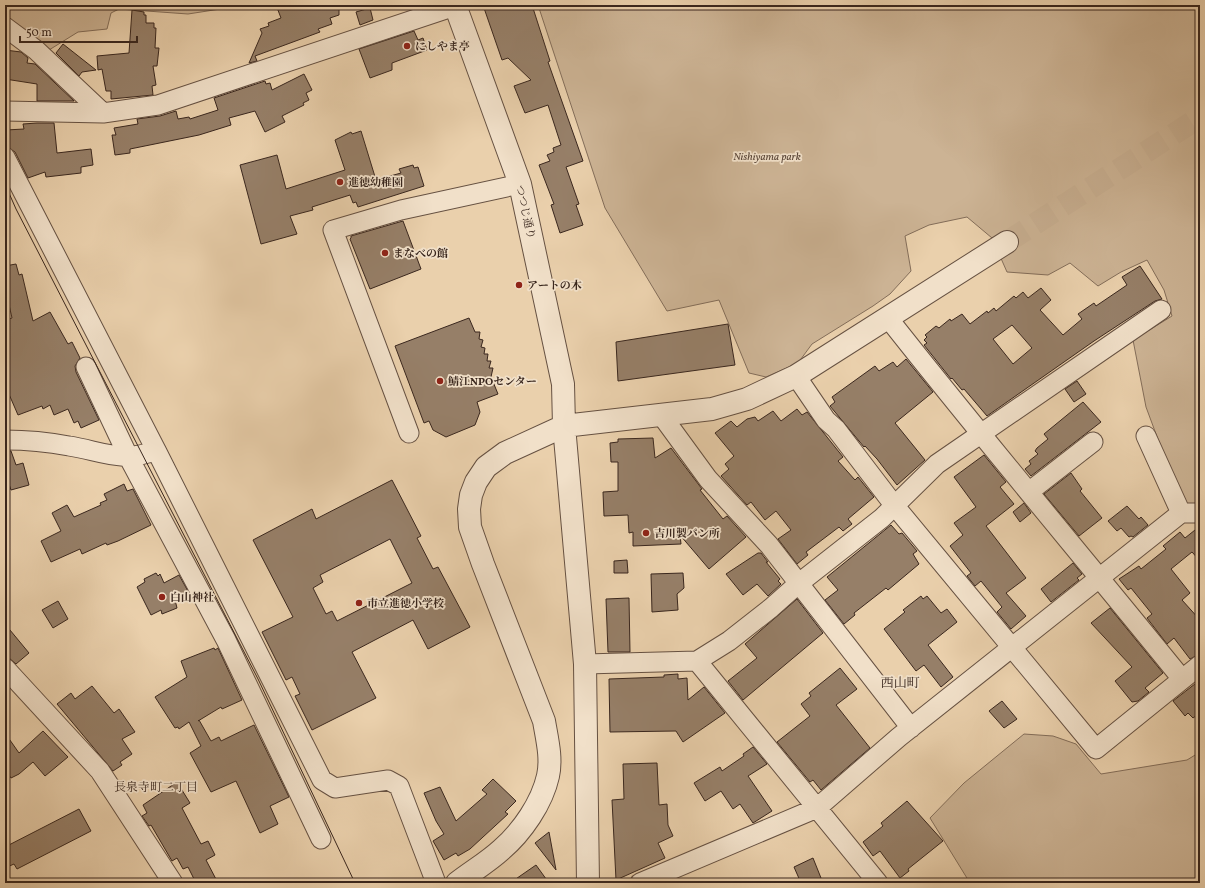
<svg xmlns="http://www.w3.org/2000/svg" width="1205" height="888" font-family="Vollkorn,'Noto Serif JP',serif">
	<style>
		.green { fill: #ccb394; stroke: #836d59 }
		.building { fill: #967f68; stroke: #3a271e; fill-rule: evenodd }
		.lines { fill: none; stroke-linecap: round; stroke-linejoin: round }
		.tertiary-tunnel { stroke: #c7ae90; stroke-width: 22; stroke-dasharray: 22 11; stroke-linecap: butt }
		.minor-casing { stroke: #665142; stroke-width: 21 }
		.tertiary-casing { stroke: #665142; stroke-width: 24 }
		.minor { stroke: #f1e0c9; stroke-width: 19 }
		.tertiary { stroke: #f1e0c9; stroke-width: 22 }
		.tram { stroke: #3a271e; stroke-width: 1 }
		.poi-dot { fill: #8f2418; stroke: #f1e0c9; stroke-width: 1.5 }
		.labels { text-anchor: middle; stroke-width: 3.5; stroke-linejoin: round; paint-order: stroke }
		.poi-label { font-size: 11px; font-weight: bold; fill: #3a271e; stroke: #f1e0c9; text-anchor: start }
		.park-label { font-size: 11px; font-style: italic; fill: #574336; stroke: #f1e0c9 }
		.street-label { font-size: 11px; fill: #3a271e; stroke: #f1e0c9 }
		.neighbourhood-label { font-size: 12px; fill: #3a271e; stroke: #f1e0c9 }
		.quarter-label { font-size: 13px; fill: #3a271e; stroke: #f1e0c9 }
	</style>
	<rect width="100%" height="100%" fill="#ead0ac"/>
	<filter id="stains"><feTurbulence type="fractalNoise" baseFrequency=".005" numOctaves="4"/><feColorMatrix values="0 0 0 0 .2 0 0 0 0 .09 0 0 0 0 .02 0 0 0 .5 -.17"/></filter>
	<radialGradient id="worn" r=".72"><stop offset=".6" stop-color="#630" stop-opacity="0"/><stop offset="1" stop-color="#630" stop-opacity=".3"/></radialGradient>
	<path class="green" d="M5,5H246L188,14L119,9L111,13L107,29L78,32L49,50L5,17Z
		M538,5H1200V506L1183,507L1146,407L1133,340L1172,316L1164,290L1147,260L1121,272L1098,286L1070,263L1048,275L1007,272L992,238L967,217L929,225L905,236L911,271L890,294L873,306L812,344L798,363L766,377L749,373L719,300L667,311L605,208Z
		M1024,734L1053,736L1076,744L1101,774L1187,760L1200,752V883H970L930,818L964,783Z"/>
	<path class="building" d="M276,5H339V15L330,18L332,24L318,29L320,32L255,56L257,61L249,63L262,33L260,29L269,26L268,23L281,18Z
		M491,5H532L550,61L548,62L583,161L566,167L579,204L576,205L583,225L560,233L551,205L554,204L539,165L550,161L547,155L554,152L553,148L561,145L548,105L525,113L514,86L531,80L508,58L502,60L484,8Z
		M370,8L373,20L360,25L356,12Z
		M132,10L144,12V15H146V23H154V28H156L155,48H159L157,66H153L156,85L152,86L153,95L111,99V91H106L102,69L98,70L97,56L129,53Z
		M414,31L418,40L423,38L427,50L392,63V70L370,78L359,49Z
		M63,44L96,70L82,72L79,76L56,53Z
		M5,50L21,52L28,58L27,63L35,64L74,101H37V84L5,79Z
		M304,74L312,90L306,93L309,100L303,103L304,105L282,116L285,122L265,132L255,111L229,118L231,125L199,135L130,149V153L115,155L112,135H116L114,128L138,124L137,119L160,116L176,111L178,119L189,117L190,119L218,110L214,98L265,81L266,84L270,83L272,90Z
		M37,123H54L57,153L91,149L93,165L81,167V173L46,177L45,172L28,178L15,152L7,147L6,130L24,129L23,124Z
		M361,131L376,180L401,173L399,169L413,165L414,168L418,167L424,186L358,207L356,202L353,203L350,195L312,207L313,210L290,216L297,234L261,244L240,165L277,155L286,189L345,170L335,140L351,132L352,134Z
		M403,221L421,269L370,289L350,239L351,238V236Z
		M16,264L19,275L22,274L33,321L50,312L68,344L72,342L80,358L75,366L76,372L99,420L81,428L78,421L74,423L68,409L54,415L50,405L43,409L42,406L18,415L5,385V320L12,318L5,287V266Z
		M1140,266L1162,299L1155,301L1094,341L987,416L964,389L962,390L952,378L951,379L924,345L927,343L924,340L927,337L925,335L936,326L939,328L950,319L951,321L962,314L970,324L987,311L988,313L994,308L996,311L1014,296L1016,298L1023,292L1028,298L1041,288L1051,300L1040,310L1063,335L1082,319L1078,314L1094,303L1096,306L1127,285L1122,277ZM1012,325L1032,348L1013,364L993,339Z
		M469,318L475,332H480L479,339L483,340L481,347L485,348L484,354H488L487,361H491L489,368H493L491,377L498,394L477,402L480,412L475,425L446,437L433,430L429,421L424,423L395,346Z
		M728,324L735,365L618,381L616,342Z
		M906,359L933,392L895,423L925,460L897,485L877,459L865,446L864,447L830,406L835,402L832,397L875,366L879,371L893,362L897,367Z
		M1077,381L1086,394L1074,402L1065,389Z
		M1083,402L1101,422L1031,476L1025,469L1031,464L1029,461L1038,454L1035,451L1037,448L1048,439L1044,434Z
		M797,409L802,415L807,412L843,457L838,461L855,480L858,477L874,497L848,519L852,524L843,531L839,527L806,552L808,555L797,564L778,539L791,530L776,511L765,520L751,502L747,505L721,476L729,469L725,464L734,456L715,433L731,421L737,427L747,419L755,417L758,421L773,411L781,421Z
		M653,438L655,458L671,448L702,489L700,490L723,519L727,516L746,537L709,569L680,535L681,544L633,546V532L629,533L628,515L604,516L603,492L618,491V462H611L610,443L618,442V439Z
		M5,451H11L16,465L23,463L29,485L11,490L9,484L5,485Z
		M984,455L1006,482L1000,487L1014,504L986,526L1026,578L1006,593L1026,616L1011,629L997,612L1002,607L981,581L975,586L967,576L971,573L950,546L963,535L954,523L976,507L954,477Z
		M1071,473L1082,489L1080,491L1102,518L1079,536L1044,494Z
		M392,480L421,536L417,538L433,569L438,567L470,627L428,649L413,620L352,652L376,698L312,730L295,696L300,694L292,677L286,680L262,632L293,617L253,540L312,509L316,519ZM390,539L412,583L337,621L332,611L326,614L313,588L323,582L320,575Z
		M124,484L127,491L133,489L151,525L118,541L107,545L106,543L82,554L80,549L51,562L41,541L61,531L52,513L67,505L74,517L101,505L100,503L107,500L104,494Z
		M1024,503L1031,513L1020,522L1013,512Z
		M1127,506L1139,519L1141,517L1148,525L1133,537L1131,536L1129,537L1121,528L1117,531L1108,521Z
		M891,525L899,534L902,533L917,551L913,554L919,564L888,590L886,588L854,613L855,615L844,624L825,600L838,590L827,577Z
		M1200,526V561L1192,552L1171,569L1190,593L1182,600L1200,620V654L1190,659L1174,638L1167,644L1147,618L1152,614L1131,588L1128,590L1119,579L1139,566L1141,569L1166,549L1163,546L1180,532L1185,538Z
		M758,553H761L768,562H766L780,579L778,581L781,584L768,596L757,584L743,595L726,574Z
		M627,560L628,573H614V561Z
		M1073,563L1082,574L1077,578L1079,580L1051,602L1041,589Z
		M156,573L158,576L160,574L164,583L179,575L189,593L175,600L177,608L162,614L161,610L151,615L137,587L145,582L144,579Z
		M683,573L684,588L677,594L678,610L652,612L651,574Z
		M921,596L923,599L927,596L941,613L947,609L957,622L928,645L953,677L941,687L924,665L916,671L884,629L905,612L903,610Z
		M629,598L630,652H608L606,599Z
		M797,599L823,633L743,700L728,681L757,658L745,644Z
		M58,601L68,619L53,628L42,610Z
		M1110,608L1163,673L1145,688L1149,692L1138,701L1132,702L1115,681L1132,667L1091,623Z
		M5,624L29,653L16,664L9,658L5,657Z
		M214,648L215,650L218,648L242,700L222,709L221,707L198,721L199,720L211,741L219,737L221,741L254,725L289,797L270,806L278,824L260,833L236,781L211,792L190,753L201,746L189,722L179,729L178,727L175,728L155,697L187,677L181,661Z
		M840,668L857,689L836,705L870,748L821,790L813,780L810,782L777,742L810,716L801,704L811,696L809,693Z
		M678,674V679L687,678L688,700L704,687L725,713L683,742L676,731L610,732L609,679L664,677V675Z
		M1200,680V713L1193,718L1188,713L1185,716L1173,701Z
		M92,686L114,713L119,709L135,732L122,739L132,754L120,762L122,765L113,771L57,704L71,693L75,699Z
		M1002,701L1017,719L1004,728L989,711Z
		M43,731L68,757L45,776L33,762L19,774L11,778L5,769V733L19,753Z
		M753,747L767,764L748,776L772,811L753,823L740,804L733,809L721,791L705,801L694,783L720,767L722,771L744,756L743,754Z
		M657,763L659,805L667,804L668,825L673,836L658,843L665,858L616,880L612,800L624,799L623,764Z
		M493,779L516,801L505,812L508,814L470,849L458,856L456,853L444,860L433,841L444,834L436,821L424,793L440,787L456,821L487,794L482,790Z
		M177,782L190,803L182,808L201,844L208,841L215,855L206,860L218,883H196L188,867L183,869L177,858L172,861L151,825L149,826L142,816L147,813L143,805Z
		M907,801L943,841L908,869L909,871L900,878L880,851L873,856L863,842L883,826L881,823Z
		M79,809L91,831L17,869L14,864L5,868V847Z
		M549,832L556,870L535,843Z
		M813,858L823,883H801L794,867Z
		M536,865L549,883H510Z"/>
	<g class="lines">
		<path class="tertiary-tunnel" d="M1007,242L1200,117"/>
		<defs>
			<path id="minor" d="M5,27L36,50L103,113
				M5,111L103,113L158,105L455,6
				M5,157L156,450C124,464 101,451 69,446C48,442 26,440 5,440
				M888,318C984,440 1084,558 1182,679
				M86,367L129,458L226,640L321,839
				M796,376L826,420L836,429L894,505L1096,749L1200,665
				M662,416L708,479L769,545L911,728
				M409,433L333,230L401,210L520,184
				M1146,436L1181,513H1200
				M156,450L322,780L335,788L388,780L399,786L436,883
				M1030,491L1093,442
				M697,661L878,883
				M585,664L697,661L729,641L771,608L798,584L882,518L937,464L1161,310
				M5,668L100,771L173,883
				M640,883L817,808L899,737L1181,513"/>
			<path id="tertiary" d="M455,5L520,184L563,384L564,426L585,664L588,883
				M457,883C471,872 488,862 501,850C522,832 542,803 548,776C552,758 547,739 544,721L483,564L470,527L469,509L471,495L476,482L486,467L505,453L564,426L712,409L747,399L796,376L1007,242"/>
		</defs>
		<use href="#minor" class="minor-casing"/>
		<use href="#tertiary" class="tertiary-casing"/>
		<use href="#minor" class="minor"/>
		<use href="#tertiary" class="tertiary"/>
		<path class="tram" d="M5,184L16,209L258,679L355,883"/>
	</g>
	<g class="poi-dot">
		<circle cx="407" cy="46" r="4"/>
		<circle cx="340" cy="182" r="4"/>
		<circle cx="385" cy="253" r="4"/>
		<circle cx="519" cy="285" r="4"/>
		<circle cx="440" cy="381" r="4"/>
		<circle cx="646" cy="533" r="4"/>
		<circle cx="162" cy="597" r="4"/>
		<circle cx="359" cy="603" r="4"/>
	</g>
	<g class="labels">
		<g class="poi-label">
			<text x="415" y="50">にしやま亭</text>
			<text x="348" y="186">進徳幼稚園</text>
			<text x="393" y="257">まなべの館</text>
			<text x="527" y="289">アートの木</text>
			<text x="448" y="385">鯖江NPOセンター</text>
			<text x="654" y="537">吉川製パン所</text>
			<text x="170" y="601">白山神社</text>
			<text x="367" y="607">市立進徳小学校</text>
		</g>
		<g class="park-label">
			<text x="767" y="160">Nishiyama park</text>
		</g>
		<g class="street-label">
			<text transform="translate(526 212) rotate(77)" y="4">つつじ通り</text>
		</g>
		<g class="neighbourhood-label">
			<text x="156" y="791">長泉寺町二丁目</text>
		</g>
		<g class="quarter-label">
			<text x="900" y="687">西山町</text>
		</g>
	</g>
	<rect width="1205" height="888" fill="none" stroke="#ead0ac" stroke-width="20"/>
	<rect x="6" y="6" width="1193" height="876" fill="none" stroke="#3a271e" stroke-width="2"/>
	<rect x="10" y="10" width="1185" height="868" fill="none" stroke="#3a271e"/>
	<path d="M20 36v6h117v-6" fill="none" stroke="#3a271e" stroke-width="2"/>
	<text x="26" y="36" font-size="12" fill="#3a271e" stroke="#f1e0c9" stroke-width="3" paint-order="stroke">50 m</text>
	<rect width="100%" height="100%" filter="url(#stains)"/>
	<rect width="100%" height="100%" fill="url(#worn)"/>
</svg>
